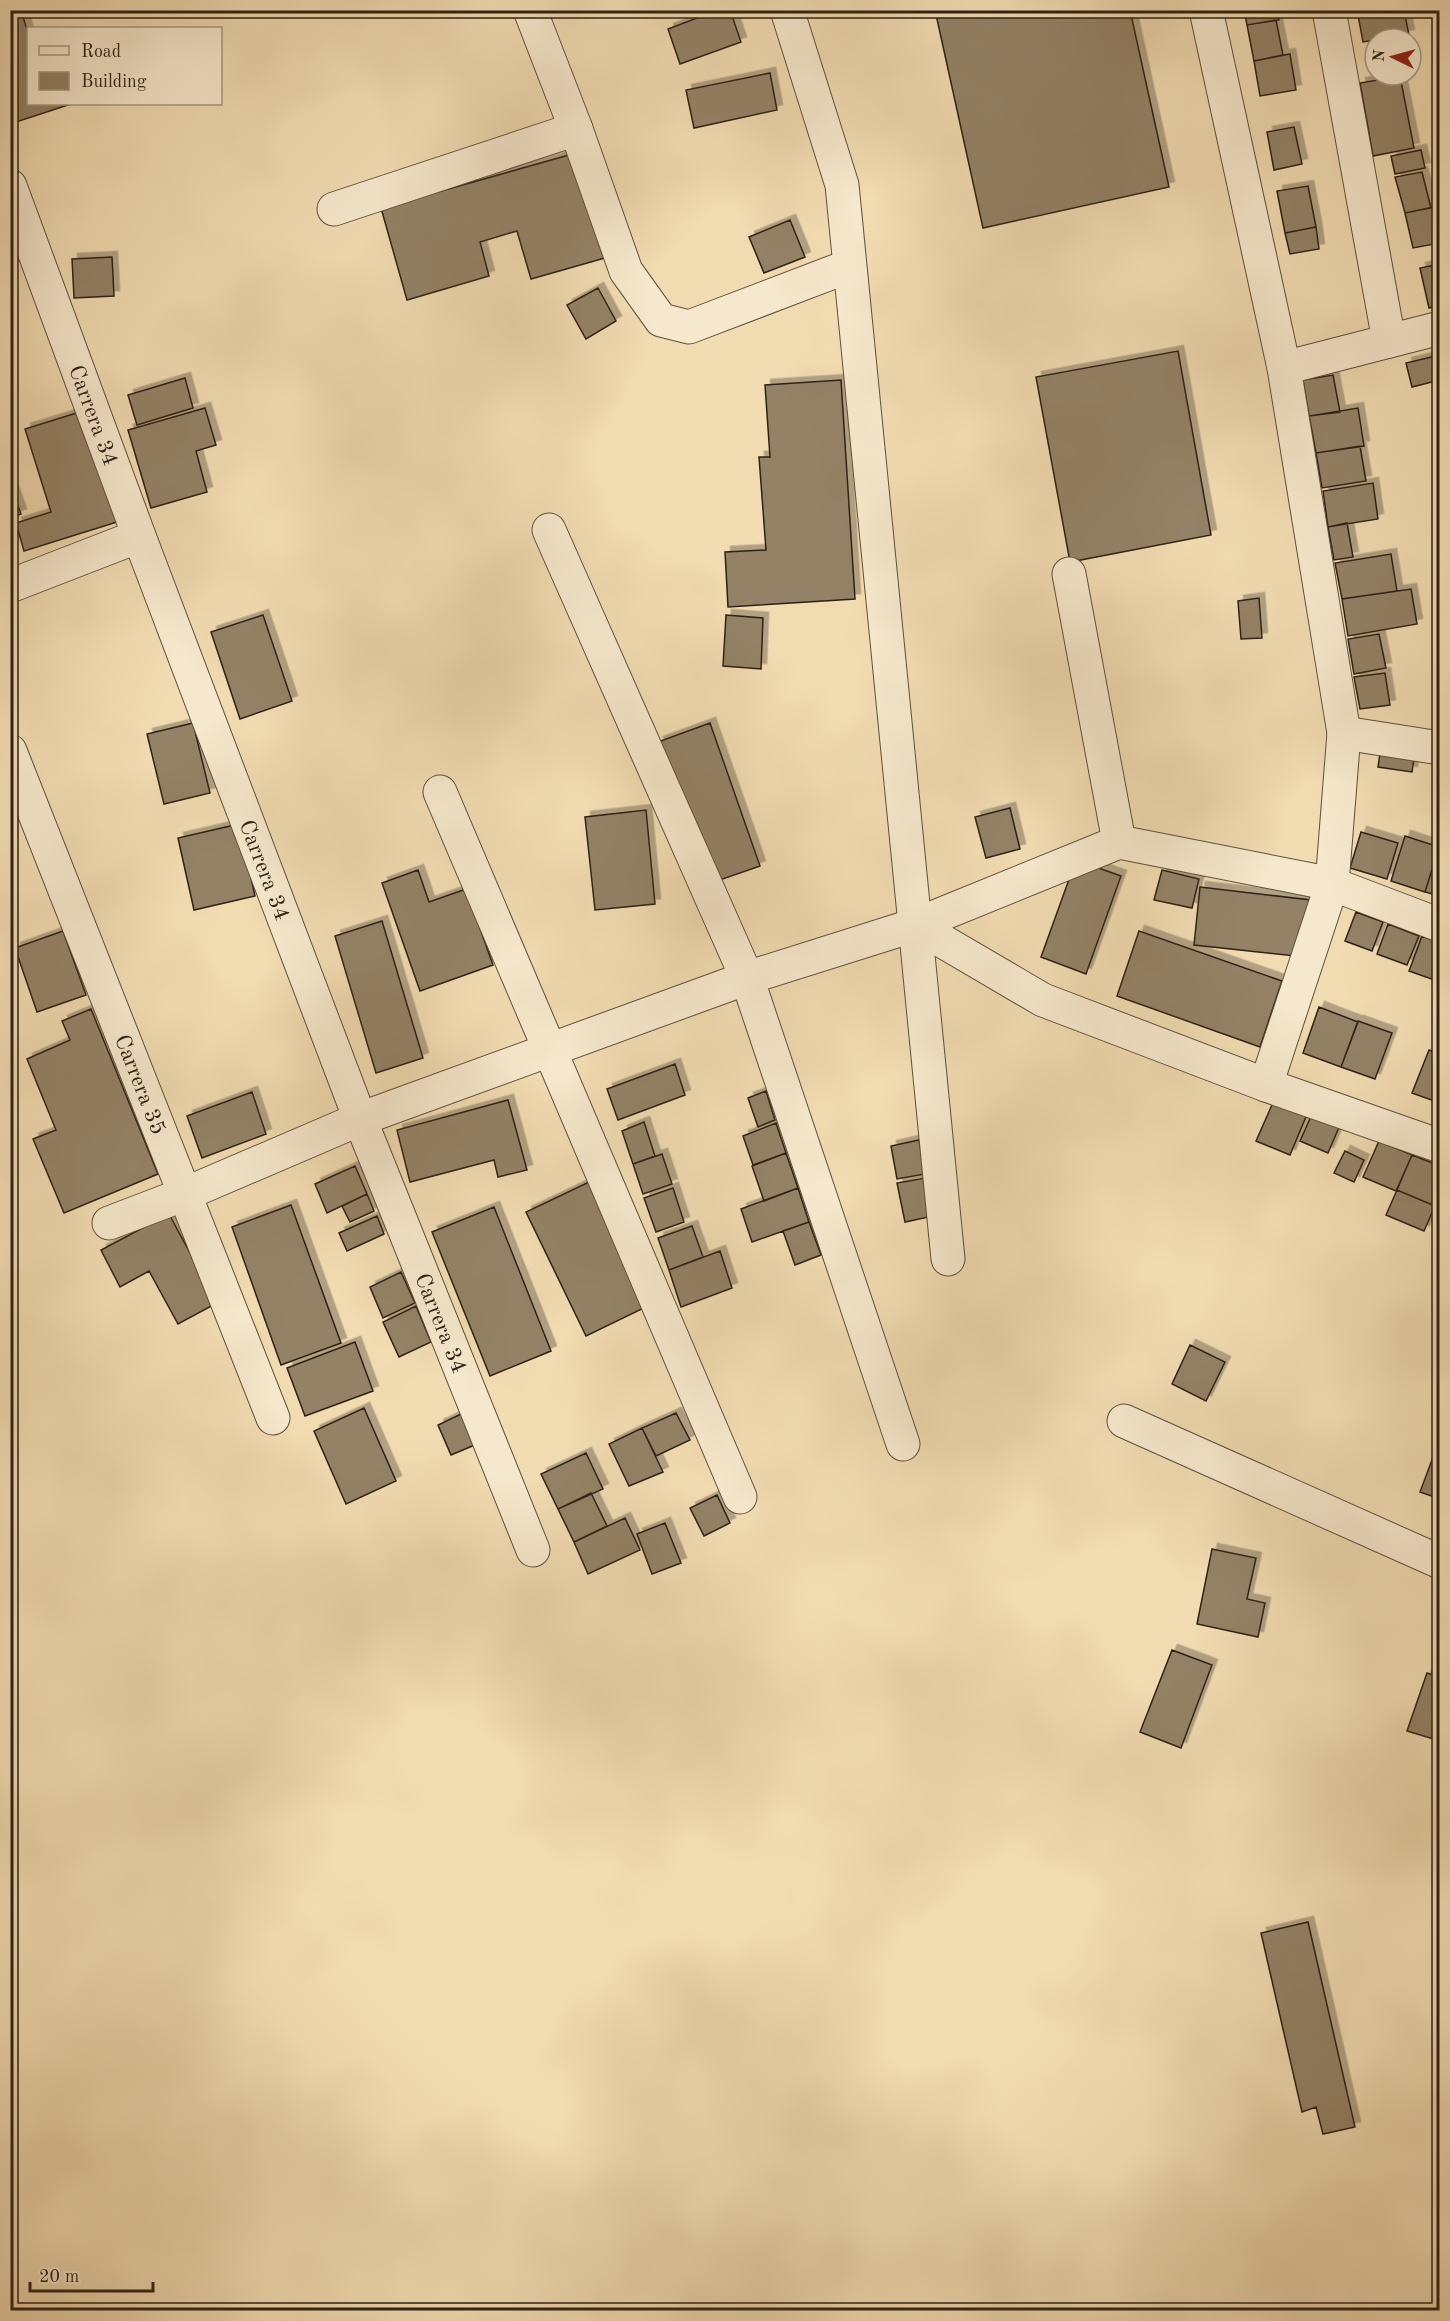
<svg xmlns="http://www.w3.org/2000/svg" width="1450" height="2321" font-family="'Old Standard TT',serif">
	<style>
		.building { fill: #938266; stroke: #2d2215; stroke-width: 1.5; filter: url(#shadow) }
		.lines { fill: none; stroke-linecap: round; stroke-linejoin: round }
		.minor-casing { stroke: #5e503c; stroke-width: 35 }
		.minor { stroke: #f6e8cc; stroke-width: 33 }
		.labels { text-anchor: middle; stroke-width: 4.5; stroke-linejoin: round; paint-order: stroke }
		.street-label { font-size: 22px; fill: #2d2215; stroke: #f6e8cc }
	</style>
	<defs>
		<filter id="shadow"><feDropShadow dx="5.5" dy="-5.5" stdDeviation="0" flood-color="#0004"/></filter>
	</defs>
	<rect width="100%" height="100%" fill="#f1dbb1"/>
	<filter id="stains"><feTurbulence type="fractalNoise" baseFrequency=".00333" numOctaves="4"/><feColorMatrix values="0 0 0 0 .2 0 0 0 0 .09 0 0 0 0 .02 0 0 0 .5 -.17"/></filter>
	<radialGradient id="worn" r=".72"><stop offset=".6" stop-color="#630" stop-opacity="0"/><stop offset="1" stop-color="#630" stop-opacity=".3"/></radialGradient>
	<path class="building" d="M10,10H21L28,33V104H71L10,124Z
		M718,10H730L741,42L680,64L668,29Z
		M935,10H1130L1169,187L983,228Z
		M1244,10H1277L1279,20L1247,25Z
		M1357,10H1404L1409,35L1363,42Z
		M1276,20L1283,55L1254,61L1247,25Z
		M1290,54L1296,90L1260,96L1254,61Z
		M770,73L777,110L694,128L686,90Z
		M1400,76L1414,148L1373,156L1360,83Z
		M1294,127L1302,164L1274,170L1267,132Z
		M1421,150L1425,168L1395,174L1391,156Z
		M576,153L605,258L531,279L517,231L480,242L489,276L407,300L381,208Z
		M1422,172L1431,208L1405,213L1395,177Z
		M1308,186L1316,227L1285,233L1277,191Z
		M1434,207L1440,230V243L1413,248L1405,213Z
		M790,220L805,257L764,273L749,237Z
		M1316,227L1319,249L1290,254L1285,233Z
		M112,257L114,296L74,298L72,259Z
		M1440,264V305L1429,308L1420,268Z
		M598,288L616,321L586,339L567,305Z
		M1178,351L1211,535L1070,562L1036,377Z
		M1440,355V380L1412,387L1406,363Z
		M1333,375L1340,412L1309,416L1303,380Z
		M185,378L193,408L137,425L128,395Z
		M841,380L855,599L728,607L725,552L766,550L759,457H770L765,385Z
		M205,408L216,445L196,451L207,492L151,508L128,430Z
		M1358,408L1364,446L1316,453L1309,416Z
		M83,411L117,522L24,551L16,523L51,512L25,429Z
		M1360,446L1366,481L1322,488L1316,453Z
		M10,483L21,514L10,518Z
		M1373,483L1378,519L1328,527L1323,491Z
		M1347,523L1353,557L1334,560L1328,527Z
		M1391,554L1397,591L1342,599L1335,563Z
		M1411,589L1417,624L1348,636L1342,599Z
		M1259,598L1262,638L1241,639L1238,601Z
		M263,615L292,701L240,719L211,632Z
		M726,615L763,618L761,669L723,666Z
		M1379,634L1386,668L1354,674L1348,639Z
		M1385,673L1390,705L1360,709L1354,677Z
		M193,723L210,793L164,804L147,734Z
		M710,723L760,866L708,884L658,742Z
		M1382,740L1416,745L1412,772L1378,767Z
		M1010,808L1020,849L986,858L975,817Z
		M646,810L655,904L595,910L585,817Z
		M239,824L255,896L194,910L178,838Z
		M1361,832L1398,843L1387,879L1350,868Z
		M1405,836L1439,847L1425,892L1391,881Z
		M1439,847H1440V896L1425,892Z
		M1076,860L1121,876L1086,974L1041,957Z
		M418,870L429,902L466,889L493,965L420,991L382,883Z
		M1162,870L1199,879L1192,908L1154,900Z
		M1200,887L1311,900L1305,957L1194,945Z
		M1356,912L1383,922L1372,951L1345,941Z
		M382,921L423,1058L376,1073L335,936Z
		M1388,924L1419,936L1407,965L1377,954Z
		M63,931L86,995L37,1012L15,948Z
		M1139,931L1282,981L1260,1047L1117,996Z
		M1422,936L1440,943V982L1409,971Z
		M1319,1007L1358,1022L1341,1067L1303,1053Z
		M91,1009L158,1174L64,1213L33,1139L56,1130L27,1059L70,1040L62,1021Z
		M1358,1021L1392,1033L1375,1079L1341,1067Z
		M1429,1050L1440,1054V1103L1412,1093Z
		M675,1064L685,1095L618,1120L607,1089Z
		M766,1091L775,1120L758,1127L748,1098Z
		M252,1092L266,1134L202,1158L187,1116Z
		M1275,1098L1308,1112L1290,1155L1256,1141Z
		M508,1100L527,1170L498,1177L494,1160L410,1182L397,1130Z
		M1312,1114L1340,1125L1328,1153L1300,1141Z
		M644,1122L655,1156L633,1164L622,1131Z
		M776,1123L786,1153L753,1165L743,1136Z
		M919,1140L925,1174L897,1179L891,1146Z
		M1379,1141L1412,1155L1396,1191L1363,1177Z
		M1345,1151L1364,1160L1354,1182L1334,1173Z
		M786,1153L798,1188L764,1201L752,1166Z
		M662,1154L672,1184L643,1194L633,1164Z
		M1412,1155L1440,1166V1196L1435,1206L1397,1190Z
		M355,1166L367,1194L327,1213L315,1184Z
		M931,1177L938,1215L905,1222L897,1183Z
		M589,1182L648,1306L586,1336L526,1212Z
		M673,1188L684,1222L656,1232L644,1198Z
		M798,1188L809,1222L752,1242L741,1209Z
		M1397,1190L1435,1206L1424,1231L1386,1215Z
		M367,1194L374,1211L350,1222L342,1206Z
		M291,1205L341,1343L281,1365L232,1227Z
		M494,1207L551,1351L490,1376L432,1232Z
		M169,1214L217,1303L178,1324L149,1271L120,1287L101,1250Z
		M377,1216L384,1234L347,1251L339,1233Z
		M809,1222L821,1255L795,1265L783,1231Z
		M692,1226L703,1257L669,1270L658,1238Z
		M720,1251L732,1288L681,1307L669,1270Z
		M401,1272L415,1303L383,1318L370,1287Z
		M416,1306L431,1342L399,1357L383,1322Z
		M355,1342L373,1391L305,1416L287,1368Z
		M1190,1345L1225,1362L1206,1401L1172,1384Z
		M364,1408L396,1481L346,1504L314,1431Z
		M463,1413L477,1444L451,1455L438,1425Z
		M676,1413L690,1440L656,1456L642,1428Z
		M642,1428L663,1472L629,1486L609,1444Z
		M1436,1449L1440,1451V1499L1420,1492Z
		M586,1453L603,1489L558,1509L541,1474Z
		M591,1493L607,1526L574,1542L558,1509Z
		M717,1495L730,1523L704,1536L690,1508Z
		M625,1518L640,1550L588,1574L574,1542Z
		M665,1523L681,1563L652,1574L637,1534Z
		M1212,1549L1256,1558L1247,1599L1265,1603L1258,1637L1197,1624Z
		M1172,1650L1212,1665L1181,1748L1140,1732Z
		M1427,1673L1440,1677V1741L1407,1731Z
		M1308,1922L1355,2127L1323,2134L1316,2107L1302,2112L1261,1933Z"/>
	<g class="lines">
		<defs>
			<g id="minor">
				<path d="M530,10L576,129L626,271L661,320L689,327L849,266"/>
				<path d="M787,10L842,185L948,1259"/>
				<path d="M1206,10L1284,368L1344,733L1332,884L1266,1085"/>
				<path d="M1329,10L1389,341"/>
				<path id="s1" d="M10,186L139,536L360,1119L533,1550"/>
				<path d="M334,209L576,129"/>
				<path d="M1284,368L1440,328"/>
				<path d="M549,530L747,978L903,1444"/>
				<path d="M1069,574L1119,842"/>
				<path d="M10,586L139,536"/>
				<path d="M1344,733L1440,748"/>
				<path id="s2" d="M10,751L273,1418"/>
				<path d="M440,792L740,1497"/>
				<path d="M915,925L1043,1000L1266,1085L1440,1146"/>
				<path d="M109,1223L185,1194L360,1119L747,978L915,925L1119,842L1332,884L1440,925"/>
				<path d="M1124,1421L1440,1562"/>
			</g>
		</defs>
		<use href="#minor" class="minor-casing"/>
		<use href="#minor" class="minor"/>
	</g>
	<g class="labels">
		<g class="street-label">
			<text dy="8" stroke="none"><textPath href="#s1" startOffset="244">Carrera 34</textPath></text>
			<text dy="8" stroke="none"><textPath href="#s1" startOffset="730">Carrera 34</textPath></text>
			<text dy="8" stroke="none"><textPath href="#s2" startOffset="358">Carrera 35</textPath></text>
			<text dy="8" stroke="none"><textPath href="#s1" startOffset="1216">Carrera 34</textPath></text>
		</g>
	</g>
	<rect width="1450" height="2321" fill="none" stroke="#f1dbb1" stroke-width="36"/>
	<rect x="12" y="12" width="1426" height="2297" fill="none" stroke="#2d2215" stroke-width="3"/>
	<rect x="18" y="18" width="1414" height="2285" fill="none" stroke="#2d2215" stroke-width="1.5"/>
	<rect x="27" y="27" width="195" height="78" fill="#f6e8cc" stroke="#a69983" stroke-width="1.5"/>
	<rect x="39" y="46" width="30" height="9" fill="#f6e8cc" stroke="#a69983" stroke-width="1.5"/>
	<text x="81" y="57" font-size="18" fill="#2d2215">Road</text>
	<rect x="39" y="72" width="30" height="18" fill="#938266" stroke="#a69983" stroke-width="1.5"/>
	<text x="81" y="87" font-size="18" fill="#2d2215">Building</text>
	<g transform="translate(1393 57) rotate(275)"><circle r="28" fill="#f6e8cc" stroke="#a69983" stroke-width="1.5"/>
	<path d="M0-4.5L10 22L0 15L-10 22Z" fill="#8f2418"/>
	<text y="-9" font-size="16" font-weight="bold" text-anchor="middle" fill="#2d2215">N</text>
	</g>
	<path d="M30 2282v9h123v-9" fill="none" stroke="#2d2215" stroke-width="3"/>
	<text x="39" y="2282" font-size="18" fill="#2d2215" stroke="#f6e8cc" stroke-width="4.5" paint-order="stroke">20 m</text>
	<rect width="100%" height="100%" filter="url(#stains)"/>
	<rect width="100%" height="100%" fill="url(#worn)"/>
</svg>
